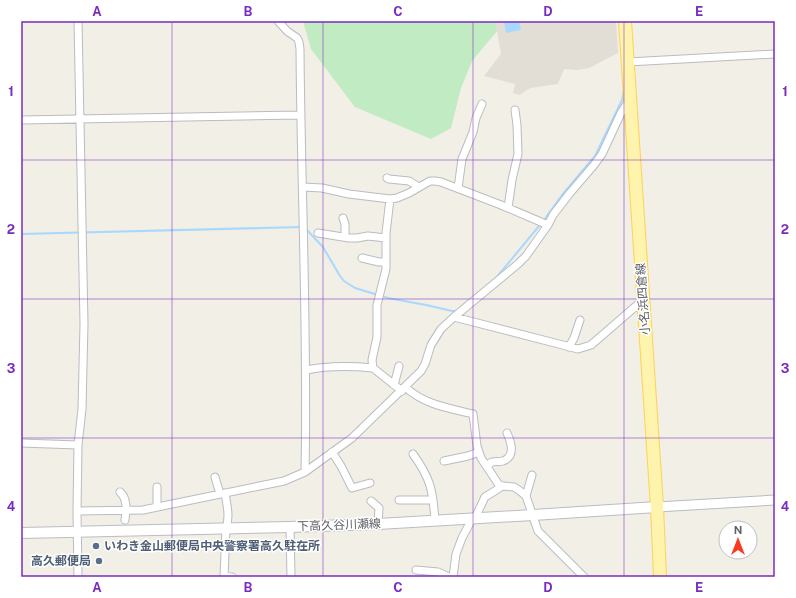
<svg xmlns="http://www.w3.org/2000/svg" width="796" height="598" font-family="'Public Sans','Noto Sans JP',sans-serif">
	<style>
		.education { fill: #e2ded5 }
		.green { fill: #c1ebc2 }
		.water { fill: #a9d8ff }
		.lines { fill: none; stroke-linecap: round; stroke-linejoin: round }
		.stream { stroke: #a9d8ff; stroke-width: 2 }
		.minor-casing { stroke: #b9bcc1; stroke-width: 9 }
		.tertiary-casing { stroke: #b9bcc1; stroke-width: 11 }
		.secondary-casing { stroke: #babdc3; stroke-width: 12 }
		.primary-casing { stroke: #ffd252; stroke-width: 14 }
		.minor { stroke: #fff; stroke-width: 7 }
		.tertiary { stroke: #fff; stroke-width: 9 }
		.secondary { stroke: #fff; stroke-width: 10 }
		.primary { stroke: #fff4ae; stroke-width: 12 }
		.grid { fill: none; stroke: #7b2cbf; stroke-width: 1; stroke-opacity: 0.55 }
		.service-dot { fill: #5c6f8a; stroke: #fff; stroke-width: 1.5 }
		.labels { text-anchor: middle; stroke-width: 3; stroke-linejoin: round; paint-order: stroke }
		.street-label { font-size: 12px; fill: #5e6268; stroke: #fff }
		.service-label { font-size: 12px; font-weight: bold; fill: #4e5e75; stroke: #fff; text-anchor: start }
		.neatline { fill: none; stroke: #7b2cbf; stroke-width: 1.5 }
		.grid-label { font-size: 13px; text-anchor: middle; font-weight: bold; fill: #7b2cbf }
	</style>
	<rect width="100%" height="100%" fill="#f1efe6"/>
	<path class="education" d="M495,21H616L618,53L589,68L577,70L564,69L558,84L530,88L520,95L513,93L515,84L484,76L501,54Z"/>
	<path class="green" d="M303,21H495L497,31L472,61L461,88L451,128L431,139L355,107L311,49Z"/>
	<path class="water" d="M504,21H519L521,30L506,33Z"/>
	<g class="lines">
		<path class="stream" d="M544,220L562,195L595,156L622,100L624,90
			M305,228L323,247L340,276L344,281L355,288L388,298L426,305L452,311H456
			M21,234L301,227
			M496,278L539,226"/>
		<defs>
			<path id="minor" d="M278,21L287,31L297,38L299,42L300,49C301,190 308,331 305,472
				M628,62L775,54
				M21,120L300,115
				M387,178L389,179L409,181L419,187
				M303,187L322,188L349,194L390,199L397,198L409,193L430,181H435L441,182L501,205L548,225
				M458,188L462,159L473,132L476,118L482,104
				M390,199L386,233V269L377,305V337L372,360L373,368L402,391
				M508,208L512,180L518,154L517,125L515,110
				M343,218L345,224V237
				M318,233L349,238H357L368,236L386,238
				M362,258L379,262H386
				M454,317L578,349L591,345L643,300
				M569,347L574,338L580,320
				M306,370C326,366 352,366 373,368
				M394,385L399,366
				M405,387C425,405 448,408 473,414L477,446L481,458L499,485L503,486L514,487L520,491L526,496L538,531L584,577
				M21,443L78,445
				M332,452L341,466L352,488L370,483
				M413,454C431,479 433,491 435,521
				M444,461L468,456L479,452
				M488,467L490,463C494,461 499,462 503,461C516,456 511,442 507,433
				M215,477L220,494
				M120,492C128,499 126,511 125,520
				M526,496L532,475
				M399,500H433
				M371,501L379,508L378,524
				M157,507V487
				M77,511L143,510L284,481L305,472L352,438L421,371L425,364L431,345L441,329L454,317L518,264L526,256L548,225L553,215L570,193L594,165L602,154L621,113L629,101
				M475,518L485,497L498,489L502,486
				M290,527L291,577
				M416,570L438,572L449,577
				M224,576L232,577
				M78,577L77,511L78,445L82,409L84,324L78,21
				M224,577L226,528C230,517 227,505 225,493
				M453,577L456,554L462,538L472,519"/>
			<path id="tertiary" d="M657,507L775,500"/>
			<path id="secondary" d="M21,533L290,527L378,524L533,515L657,507"/>
			<path id="primary" d="M625,21L657,507L660,577"/>
		</defs>
		<use href="#minor" class="minor-casing"/>
		<use href="#tertiary" class="tertiary-casing"/>
		<use href="#secondary" class="secondary-casing"/>
		<use href="#primary" class="primary-casing"/>
		<use href="#minor" class="minor"/>
		<use href="#tertiary" class="tertiary"/>
		<use href="#secondary" class="secondary"/>
		<use href="#primary" class="primary"/>
	</g>
	<path class="grid" d="M172,21V577M323,21V577M473,21V577M624,21V577M21,160H775M21,299H775M21,438H775"/>
	<g class="service-dot">
		<circle cx="96" cy="546" r="4"/>
		<circle cx="99" cy="561" r="4"/>
	</g>
	<g class="labels">
		<g class="street-label">
			<text transform="translate(643 299) rotate(-94)" y="4">小名浜四倉線</text>
			<text transform="translate(339 525) rotate(-2)" y="4">下高久谷川瀬線</text>
		</g>
		<g class="service-label">
			<text x="104" y="550">いわき金山郵便局中央警察署高久駐在所</text>
			<text x="91" y="565" text-anchor="end">高久郵便局</text>
		</g>
	</g>
	<rect width="796" height="598" fill="none" stroke="#ffffff" stroke-width="44"/>
	<g transform="translate(738 540)"><circle r="19" fill="#ffffff" stroke="#bfc0c3"/>
	<path d="M0-3L7 15L0 10L-7 15Z" fill="#fc3822"/>
	<text y="-6" font-size="11" font-weight="bold" text-anchor="middle" fill="#5e6268">N</text>
	</g>
	<rect x="22" y="22" width="752" height="554" class="neatline"/>
	<g class="grid-label">
		<text x="97" y="16">A</text>
		<text x="248" y="16">B</text>
		<text x="398" y="16">C</text>
		<text x="548" y="16">D</text>
		<text x="699" y="16">E</text>
		<text x="11" y="96">1</text>
		<text x="785" y="96">1</text>
		<text x="11" y="234">2</text>
		<text x="785" y="234">2</text>
		<text x="11" y="373">3</text>
		<text x="785" y="373">3</text>
		<text x="11" y="511">4</text>
		<text x="785" y="511">4</text>
		<text x="97" y="592">A</text>
		<text x="248" y="592">B</text>
		<text x="398" y="592">C</text>
		<text x="548" y="592">D</text>
		<text x="699" y="592">E</text>
	</g>
</svg>
